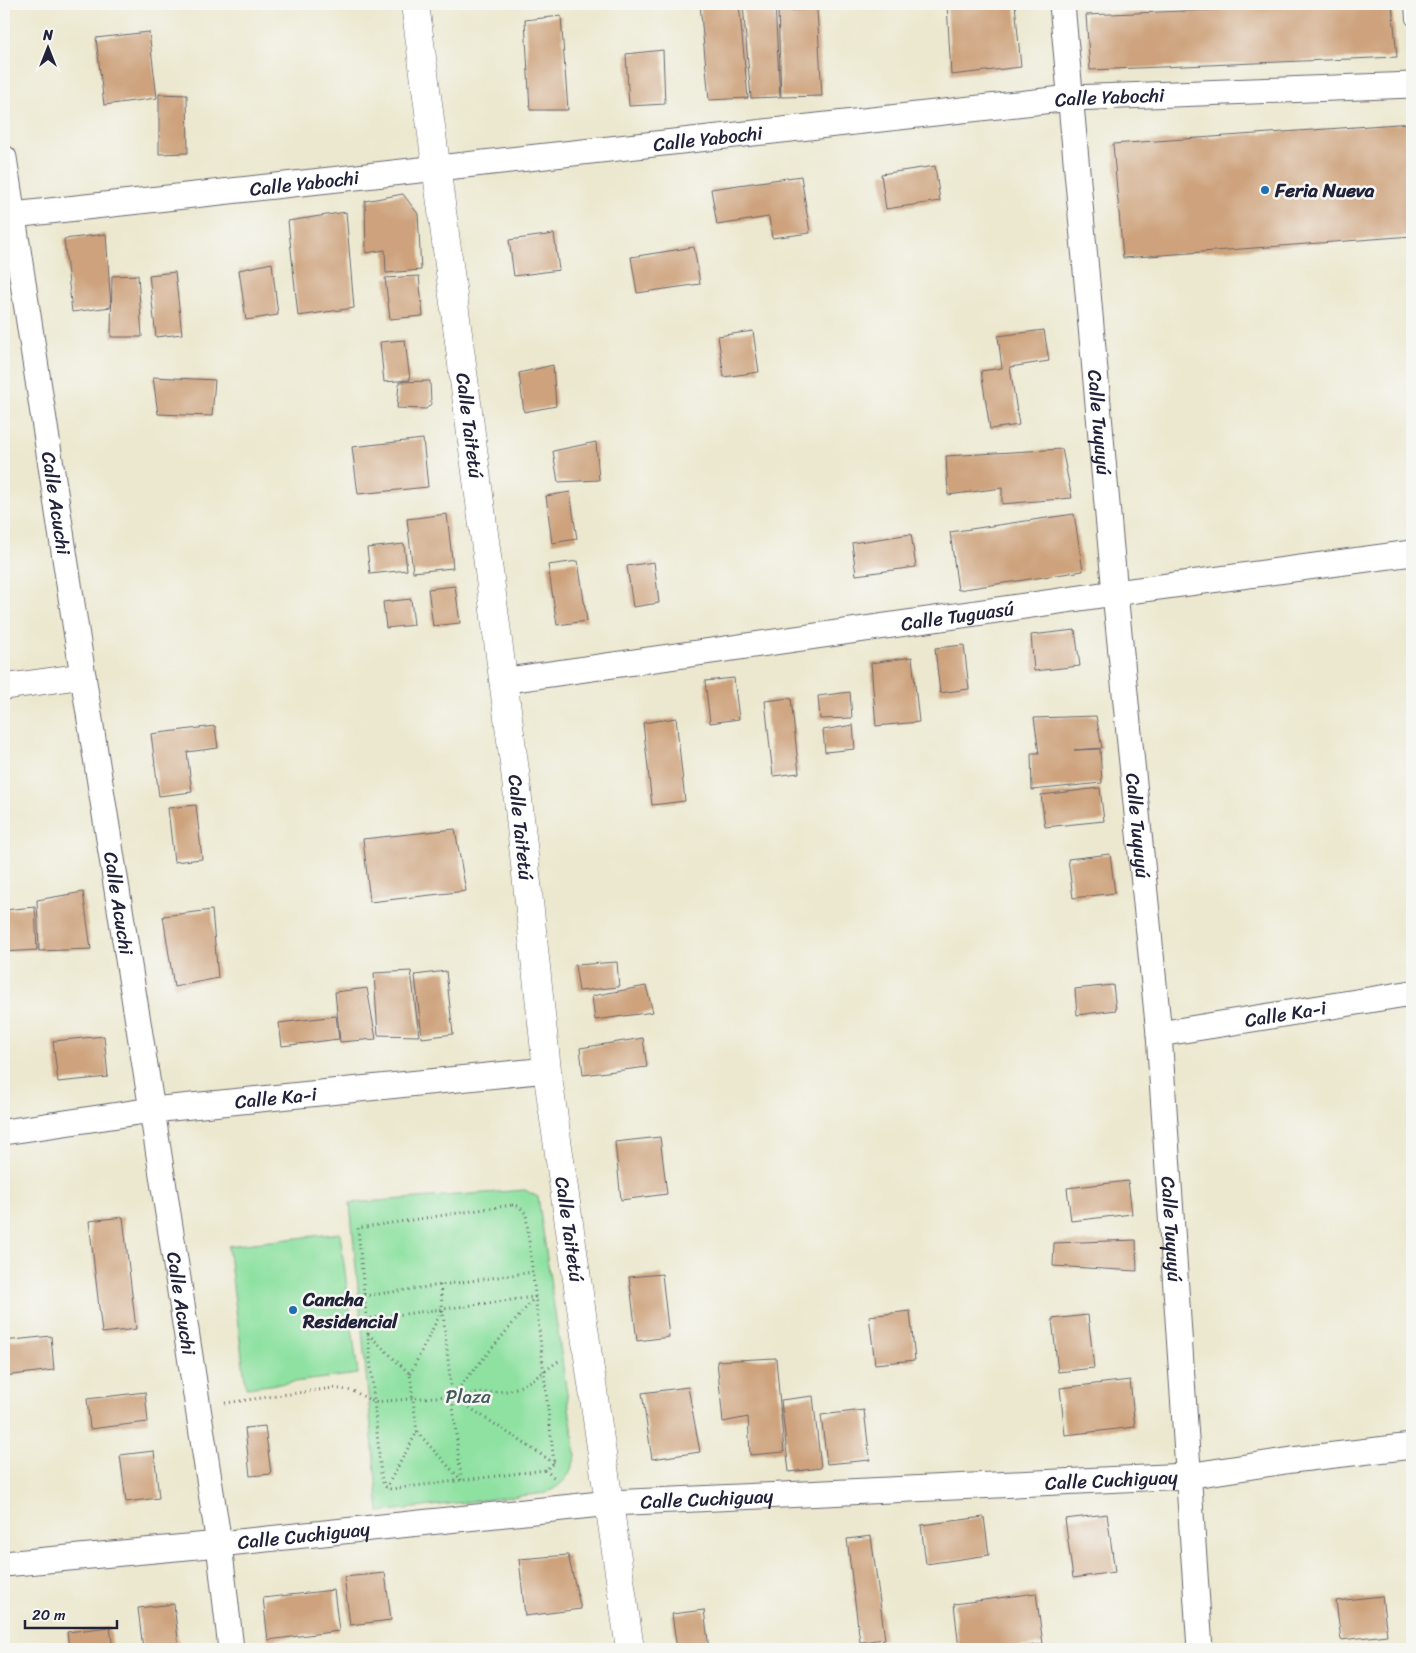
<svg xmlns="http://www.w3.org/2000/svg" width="1416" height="1653" font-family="Sriracha,sans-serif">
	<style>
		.green { fill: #8ee1a1; stroke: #58826e }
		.building { fill: #cda27c }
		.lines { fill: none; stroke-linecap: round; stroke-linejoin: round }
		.lane-casing { stroke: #69676f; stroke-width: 14 }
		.street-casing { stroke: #69676f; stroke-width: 27 }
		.secondary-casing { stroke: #69676f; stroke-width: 29 }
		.path { stroke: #69676f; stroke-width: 3; stroke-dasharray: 1 4; stroke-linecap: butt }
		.lane { stroke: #fff; stroke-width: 12 }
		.street { stroke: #fff; stroke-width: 25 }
		.secondary { stroke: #fff; stroke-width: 28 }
		.poi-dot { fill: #1f6fb2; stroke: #f6f6f2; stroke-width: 2 }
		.labels { text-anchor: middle; stroke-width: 5; stroke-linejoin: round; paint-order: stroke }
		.street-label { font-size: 19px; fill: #22223b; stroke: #f6f6f2 }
		.poi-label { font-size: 19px; font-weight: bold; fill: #22223b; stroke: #f6f6f2; text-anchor: start }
		.park-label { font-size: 19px; fill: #425b5a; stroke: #f6f6f2 }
	</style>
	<rect width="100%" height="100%" fill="#f6f6f2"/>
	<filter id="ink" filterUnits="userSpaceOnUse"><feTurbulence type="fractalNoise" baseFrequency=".02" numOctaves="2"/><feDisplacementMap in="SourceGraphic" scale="10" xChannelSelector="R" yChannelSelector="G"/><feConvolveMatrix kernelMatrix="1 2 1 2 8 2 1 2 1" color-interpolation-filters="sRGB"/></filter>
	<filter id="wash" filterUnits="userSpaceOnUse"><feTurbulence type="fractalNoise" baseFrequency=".0096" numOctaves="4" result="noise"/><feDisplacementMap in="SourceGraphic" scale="20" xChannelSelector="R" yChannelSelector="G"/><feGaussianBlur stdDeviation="1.12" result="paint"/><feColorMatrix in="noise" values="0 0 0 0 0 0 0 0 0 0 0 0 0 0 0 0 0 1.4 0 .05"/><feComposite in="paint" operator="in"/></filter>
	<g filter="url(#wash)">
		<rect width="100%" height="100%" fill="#ece8cf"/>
		<path class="green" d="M525,1190L538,1197L576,1455C570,1475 566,1483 546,1493L379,1512L350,1203Z
			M340,1233L358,1374L246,1388L228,1246Z"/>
		<g id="blocks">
			<path class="building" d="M700,4H739L748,98L709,100Z
				M743,4H775L780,97L751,98Z
				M947,4H1015L1021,67L951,75Z
				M1356,4H1392L1397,57L1090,70L1086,15Z
				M817,9L822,96L781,97L778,11Z
				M561,16L568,110H530L525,20Z
				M149,32L157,98L104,105L96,38Z
				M663,50L665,104L629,106L626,54Z
				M159,94L187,95L188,153L159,154Z
				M1412,123V236L1123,258L1113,144Z
				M935,166L940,201L886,209L881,174Z
				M801,176L810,233L772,238L769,217L717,225L711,189Z
				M403,194L418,214L421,270L386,273L385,250L366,253L365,201Z
				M346,212L354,308L298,316L288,221Z
				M106,234L111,307L72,312L64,239Z
				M554,234L559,270L514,276L509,240Z
				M694,247L700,284L637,293L631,257Z
				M272,263L278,315L246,320L239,270Z
				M175,272L182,334L156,337L149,275Z
				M138,275L142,337H111L112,276Z
				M419,276L423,316L390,319L385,278Z
				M1044,330L1049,361L1010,367L1019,425L990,429L981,371L1002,368L998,336Z
				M753,331L759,372L724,377L718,336Z
				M405,340L410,380L384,382L380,342Z
				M553,365L556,406L524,412L519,373Z
				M153,377L215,380L212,416L158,414Z
				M430,381L431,404L426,409L397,408L399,382Z
				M423,439L428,487L358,494L352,447Z
				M596,442L599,480L558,482L553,451Z
				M1062,449L1072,498L1002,504V488L948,495L946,456Z
				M570,492L577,539L552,543L546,496Z
				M447,514L453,568L413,572L407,519Z
				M1074,514L1083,571L958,590L950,532Z
				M911,534L916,567L856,575L852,543Z
				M404,544L407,570L370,574L367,548Z
				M578,561L587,621L557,625L548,565Z
				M654,562L659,603L633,607L627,566Z
				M455,586L460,623L433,626L428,589Z
				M411,599L414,625L386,628L383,602Z
				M1075,630L1080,666L1034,671L1031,635Z
				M964,645L969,689L940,693L935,648Z
				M912,657L919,722L876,726L871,663Z
				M734,678L739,719L710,723L705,681Z
				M850,692L852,718L820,719L818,696Z
				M791,698L799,773L773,776L765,701Z
				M1096,716L1102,748L1074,750L1100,749L1102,783L1032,790L1031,753H1039L1034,718Z
				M676,718L685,801L652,805L643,723Z
				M853,725L855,749L825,752L823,730Z
				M215,726L218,748L187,752L192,792L159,796L151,734Z
				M1100,788L1104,821L1045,827L1041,795Z
				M196,805L202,859L174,862L168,808Z
				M455,829L466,891L370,902L363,839Z
				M1110,854L1115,893L1073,898L1068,859Z
				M83,892L91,949L39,951L37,900Z
				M35,907L37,950L4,952V910Z
				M212,910L218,978L174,987L163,916Z
				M617,962L619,987L579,991L575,965Z
				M411,971L419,1036L378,1035L374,973Z
				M446,971L453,1034L422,1038L415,975Z
				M1113,985L1116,1010L1077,1015L1075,989Z
				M646,986L653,1012L595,1020L592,996Z
				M367,988L376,1039L340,1042L335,992Z
				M336,1016L339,1039L282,1046L279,1023Z
				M104,1036L108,1077L58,1082L53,1041Z
				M643,1038L647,1067L583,1075L580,1048Z
				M660,1137L667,1194L621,1200L615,1142Z
				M1128,1181L1132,1214L1071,1221L1067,1188Z
				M123,1217L136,1329L102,1333L89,1221Z
				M1136,1240L1137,1271L1053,1266L1054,1243Z
				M662,1274L669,1337L637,1341L629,1277Z
				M910,1311L915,1360L875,1364L869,1316Z
				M1088,1315L1094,1368L1058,1372L1052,1319Z
				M51,1336L54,1370L4,1376V1341Z
				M776,1358L784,1452L750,1455L748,1417L723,1422L717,1361Z
				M1130,1380L1135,1427L1065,1435L1060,1388Z
				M688,1387L700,1452L652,1459L642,1393Z
				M145,1392L148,1422L90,1429L87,1399Z
				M813,1396L821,1468L789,1472L781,1400Z
				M864,1410L870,1460L827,1464L821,1415Z
				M265,1426L271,1474L250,1476L245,1428Z
				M154,1451L159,1498L126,1502L120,1455Z
				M1107,1514L1115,1572L1073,1578L1065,1519Z
				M984,1517L989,1555L926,1564L921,1525Z
				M871,1536L885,1639L860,1642L847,1539Z
				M568,1555L581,1609L525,1616L519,1559Z
				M385,1573L391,1620L350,1625L344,1577Z
				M334,1590L339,1631L268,1640L263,1598Z
				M1036,1593L1043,1644L1005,1649H959L954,1604Z
				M1382,1596L1387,1635L1341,1640L1336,1601Z
				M174,1604L179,1648L143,1649L138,1608Z
				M704,1610L709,1649H677L672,1614Z
				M110,1627L113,1649H69L67,1632Z"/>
		</g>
	</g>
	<g filter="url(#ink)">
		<use href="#blocks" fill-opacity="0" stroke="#69676f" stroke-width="1"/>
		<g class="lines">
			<defs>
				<path id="lane" d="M1411,4L1412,19"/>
				<g id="street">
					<path id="s1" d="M1062,4L1115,593L1159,1034L1200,1649"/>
					<path id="s2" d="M4,158L83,676L152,1110L219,1544L231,1649"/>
					<path id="s3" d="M4,216L1071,98L1412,85"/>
					<path id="s4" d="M502,681L1115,593L1412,553"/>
					<path d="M4,687L83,676"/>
					<path id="s5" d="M1159,1034L1412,993"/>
					<path id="s6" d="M4,1132L152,1110L547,1070"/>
					<path id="s7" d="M4,1564L219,1544L610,1503L1187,1476L1292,1460L1412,1446"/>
				</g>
				<g id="secondary">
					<path id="s8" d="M415,4L515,771L547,1070L630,1649"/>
				</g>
			</defs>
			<use href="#lane" class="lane-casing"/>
			<use href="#street" class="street-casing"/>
			<use href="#secondary" class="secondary-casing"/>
			<path class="path" d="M512,1205L519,1206L526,1214L554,1463L545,1470L391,1489C383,1487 383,1482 381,1475L358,1228Z
				M440,1285L461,1480
				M364,1296L533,1272
				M535,1297L452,1396L554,1463
				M366,1319L534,1297
				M368,1334L410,1374L417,1432L386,1488
				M410,1374L442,1310
				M225,1403L333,1388L353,1391L374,1402L507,1391C529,1385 541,1373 560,1360
				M417,1432L461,1480
				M545,1470L556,1479"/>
			<use href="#lane" class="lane"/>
			<use href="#street" class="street"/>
			<use href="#secondary" class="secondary"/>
		</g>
	</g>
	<g class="poi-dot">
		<circle cx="1265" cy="190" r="5"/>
		<circle cx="293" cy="1310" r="5"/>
	</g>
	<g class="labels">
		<g class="street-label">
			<text dy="7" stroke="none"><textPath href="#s3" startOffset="1112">Calle Yabochi</textPath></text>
			<text dy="7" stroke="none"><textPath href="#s3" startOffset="708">Calle Yabochi</textPath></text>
			<text dy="7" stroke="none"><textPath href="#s3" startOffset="302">Calle Yabochi</textPath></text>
			<text dy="7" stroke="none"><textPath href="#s1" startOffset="420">Calle Tuyuyú</textPath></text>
			<text dy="7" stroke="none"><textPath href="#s8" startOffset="425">Calle Taitetú</textPath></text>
			<text dy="7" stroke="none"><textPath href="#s2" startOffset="349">Calle Acuchi</textPath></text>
			<text dy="7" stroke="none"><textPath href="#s4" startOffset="460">Calle Tuguasú</textPath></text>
			<text dy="7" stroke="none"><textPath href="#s1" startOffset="825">Calle Tuyuyú</textPath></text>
			<text dy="7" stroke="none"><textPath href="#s8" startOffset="830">Calle Taitetú</textPath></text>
			<text dy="7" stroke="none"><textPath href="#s2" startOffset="754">Calle Acuchi</textPath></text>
			<text dy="7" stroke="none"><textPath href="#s5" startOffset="128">Calle Ka-i</textPath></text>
			<text dy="7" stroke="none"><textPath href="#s6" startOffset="274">Calle Ka-i</textPath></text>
			<text dy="7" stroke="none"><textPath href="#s8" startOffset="1235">Calle Taitetú</textPath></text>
			<text dy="7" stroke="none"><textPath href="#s1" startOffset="1230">Calle Tuyuyú</textPath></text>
			<text dy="7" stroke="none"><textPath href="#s2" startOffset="1159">Calle Acuchi</textPath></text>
			<text dy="7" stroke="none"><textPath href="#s7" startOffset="1111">Calle Cuchiguay</textPath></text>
			<text dy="7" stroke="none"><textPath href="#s7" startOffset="706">Calle Cuchiguay</textPath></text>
			<text dy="7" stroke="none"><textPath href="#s7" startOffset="301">Calle Cuchiguay</textPath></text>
		</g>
		<g class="poi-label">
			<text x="1275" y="197">Feria Nueva</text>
			<text x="303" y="1306">Cancha<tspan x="303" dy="22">Residencial</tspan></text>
		</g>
		<g class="park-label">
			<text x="468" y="1403">Plaza</text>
		</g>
	</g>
	<rect width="1416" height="1653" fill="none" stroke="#f6f6f2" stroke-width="20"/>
	<g transform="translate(48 48)" stroke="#f6f6f2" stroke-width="4" paint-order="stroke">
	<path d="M0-4L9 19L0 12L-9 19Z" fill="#22223b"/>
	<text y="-8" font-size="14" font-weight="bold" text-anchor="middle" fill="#22223b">N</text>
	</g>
	<path d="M25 1620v8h92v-8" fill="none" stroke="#22223b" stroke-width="2.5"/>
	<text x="32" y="1620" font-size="15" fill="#22223b" stroke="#f6f6f2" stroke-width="4" paint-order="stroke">20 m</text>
</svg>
